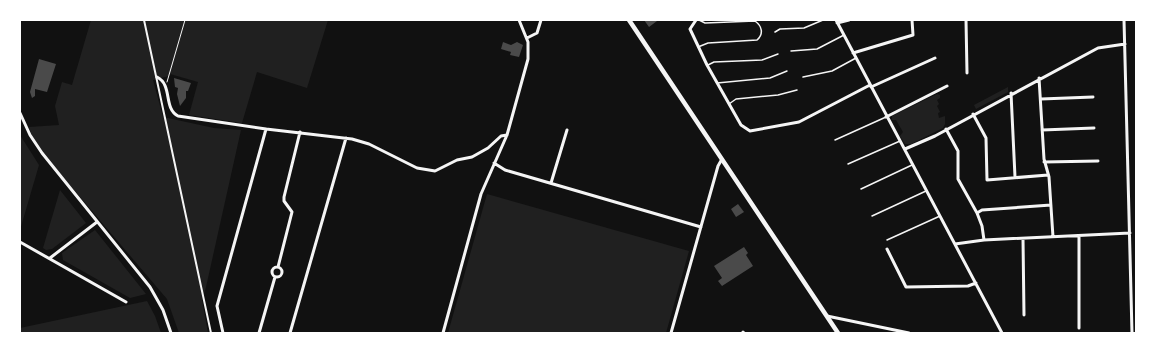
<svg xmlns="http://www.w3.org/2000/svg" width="1156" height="353" font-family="Commissioner,sans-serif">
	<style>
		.green { fill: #202020 }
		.building { fill: #4a4a4a }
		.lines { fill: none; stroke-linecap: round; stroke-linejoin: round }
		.path { stroke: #f5f5f5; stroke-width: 1 }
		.service { stroke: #f5f5f5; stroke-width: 1.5 }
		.pedestrian { stroke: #f5f5f5; stroke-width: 2 }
		.minor { stroke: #f5f5f5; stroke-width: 3 }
		.primary { stroke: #f5f5f5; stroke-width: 4.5 }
	</style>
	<rect width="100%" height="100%" fill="#111"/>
	<path class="green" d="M91,20H328L307,88L257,72L242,123L189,115L198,82L170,74L169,76L153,80L163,117L214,128L241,130L206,287L202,300L208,333H179L167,299L34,143L29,127L59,125L55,106L62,82L72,85Z
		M1008,87V92L976,109L974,105Z
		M937,94L940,95V98L937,100L939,104L937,106L940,112L938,113L939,118L945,116V124L943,128L911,144H905L900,136L903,132L896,120H892V116Z
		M20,135L39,165L20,230Z
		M60,190L86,223L52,249L46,250L43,248Z
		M487,194L689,251L666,333H448Z
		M95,230L146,294L130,298L63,260L62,253Z
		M147,301L155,316L161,333H20V328Z"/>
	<path class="building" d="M644,20H656L657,21L649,27Z
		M503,42L511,45L517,42L523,45L519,57L510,55L511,52L501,49Z
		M39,59L56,64L47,92L35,89V96L32,98L30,92Z
		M174,78L191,83L188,91H186V98L180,106L177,94L178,88L175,87Z
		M738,204L744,212L736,217L731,209Z
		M744,247L748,253L746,255L753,266L722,286L718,281L722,278L714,266Z"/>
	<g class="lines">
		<path class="path" d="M167,82L185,20"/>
		<path class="service" d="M775,32L780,29L804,28L823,20
			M698,47L708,43L757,40C764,34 762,26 755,21L705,23L699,20
			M791,51L817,49L844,35
			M708,65L714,62L762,60L778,54
			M803,77L832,71L856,58
			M717,83L770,78L787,71
			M729,104L736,99L778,95L797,90
			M835,140L886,117
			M848,164L900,141
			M861,189L912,165
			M872,216L926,191
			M887,240L940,216"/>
		<path class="pedestrian" d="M144,20L211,333"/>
		<path class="minor" d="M696,20L690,29L707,65L741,125L750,131L799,122L870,85
			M836,20L1002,333
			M966,20L967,73
			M1124,20L1132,333
			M837,23L849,20
			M527,38L537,33L541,20
			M853,53L913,35L912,20
			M157,77C173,85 163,108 178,116L266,129L352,139L369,144L417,168L435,171L457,160L472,157L488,148L501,136L507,135
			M1039,78L1044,159L1049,177L1053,237
			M871,87L935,58
			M1011,93L1015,177
			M1041,99L1093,97
			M20,113L30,135L42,153L150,287L163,310L171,333
			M973,114L986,138L987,180L1048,175
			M886,117L947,86
			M946,129L958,151V179L977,213L982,226L984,240
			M1042,130L1094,128
			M905,149L935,136L1098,48L1125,44
			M1044,162L1098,161
			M494,163L505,170L701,227
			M551,183L567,130
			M977,213L982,210L1051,205
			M1079,236V328
			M1023,239L1024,315
			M20,242L126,302
			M955,244L984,240L1130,233
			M887,249L906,287L968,286L976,283
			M50,258L97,222
			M272 272a5 5 0 1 1 10 0a5 5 0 1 1-10 0Z
			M278,267L292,212L284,201V197L300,132
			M827,316L909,333
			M743,332L744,333
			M223,333L217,306L266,129
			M259,333L275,277
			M290,333L346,138
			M443,333L481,194L507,135L528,59V42L519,20
			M671,333L718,166L722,159"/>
		<path class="primary" d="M629,20L838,333"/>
	</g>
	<rect width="1156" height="353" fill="none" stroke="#ffffff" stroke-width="42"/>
</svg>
